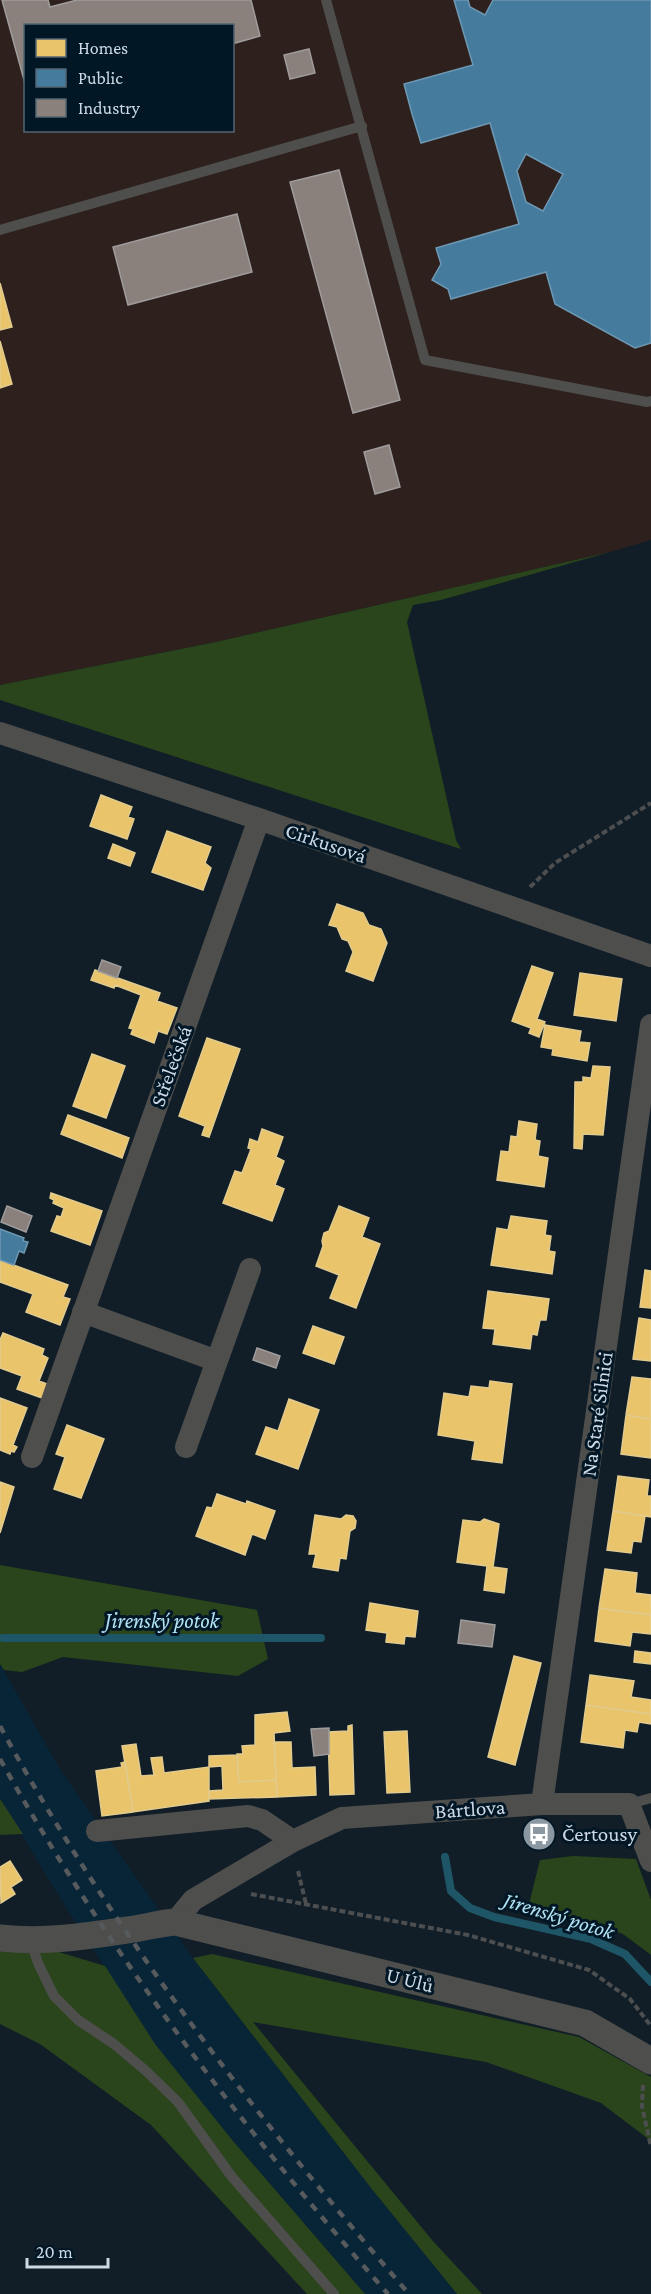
<svg xmlns="http://www.w3.org/2000/svg" width="651" height="2294" font-family="'Crimson Pro',serif">
	<style>
		.built { fill: #082537 }
		.industrial { fill: #2e201c; fill-rule: evenodd }
		.green { fill: #2a451c }
		.homes { fill: #e9c46a; stroke: #e1cb8f; stroke-width: 1.5 }
		.public { fill: #457b9d; stroke: #6e98b3; stroke-width: 1.5; fill-rule: evenodd }
		.industry { fill: #8a817c; stroke: #9e9c9c; stroke-width: 1.5 }
		.lines { fill: none; stroke-linecap: round; stroke-linejoin: round }
		.stream { stroke: #1e5668; stroke-width: 8 }
		.path { stroke: #4c4e50; stroke-width: 4; stroke-dasharray: 6 3; stroke-linecap: butt }
		.service { stroke: #4e4e4d; stroke-width: 10 }
		.minor { stroke: #4e4e4d; stroke-width: 22 }
		.tertiary { stroke: #4e4e4d; stroke-width: 27 }
		.rail { stroke: #575a5d; stroke-width: 4.5; stroke-dasharray: 8 8; stroke-linecap: butt }
		.labels { text-anchor: middle; stroke-width: 6; stroke-linejoin: round; paint-order: stroke }
		.street-label { font-size: 21px; fill: #cddae5; stroke: #021725 }
		.poi-label { font-size: 21px; fill: #cddae5; stroke: #021725; text-anchor: start }
		.water-label { font-size: 22px; font-style: italic; fill: #b1e3f5; stroke: #021725 }
	</style>
	<rect width="100%" height="100%" fill="#111e27"/>
	<path class="built" d="M0,1664L61,1771L193,1958L371,2188L457,2294H365L233,2141L154,2044L60,1898L0,1799Z"/>
	<path class="industrial" d="M0,0H651V540L610,552L216,642L0,685ZM26,26H232V130H26Z"/>
	<path class="green" d="M610,552L441,600L413,605L407,622L456,840L461,849L0,700V685L216,642Z
		M0,1565L257,1610L268,1659L238,1676L63,1657L22,1672L4,1670L0,1664Z
		M0,1799L23,1834L0,1835Z
		M573,1856L636,1859L651,1900V1955L623,1934L584,1921L528,1908L540,1860Z
		M0,1947L49,1949L105,1966L155,2044L233,2141L365,2294H307L151,2125L40,2044L0,2024Z
		M212,1954L579,2037L651,2077V2141L601,2103L486,2062L253,2022L432,2240L482,2294H457L371,2188L193,1958Z"/>
	<path class="homes" d="M0,283L12,327L0,330Z
		M0,341L12,384L0,388Z
		M101,795L132,807L128,817L134,819L127,839L90,826Z
		M167,831L211,847L205,863L211,868L203,890L152,872Z
		M113,844L135,853L130,866L108,858Z
		M337,904L363,913L369,925L381,929L387,943L373,981L346,971L353,952L348,941L342,939L337,927L329,925Z
		M532,966L553,973L537,1019L545,1022L539,1037L529,1033L531,1028L512,1021Z
		M95,970L160,993L157,1001L177,1008L167,1034L158,1031L154,1043L131,1034L133,1029L129,1028L141,995L115,985L114,988L91,980Z
		M580,973L622,979L616,1021L574,1015Z
		M545,1025L581,1031L579,1042L590,1043L587,1061L552,1055L553,1049L541,1047Z
		M207,1038L240,1049L209,1137L202,1135L205,1126L179,1116Z
		M92,1054L125,1066L106,1118L73,1106Z
		M593,1066L610,1067L603,1135L583,1134L582,1149L574,1148L575,1082H583V1077L591,1078Z
		M68,1115L129,1138L122,1158L61,1134Z
		M519,1121L537,1124L535,1140L540,1141L538,1156L548,1158L544,1187L497,1180L501,1151L509,1152L511,1136L517,1137Z
		M262,1129L283,1137L276,1157L284,1161L275,1185L284,1189L272,1221L223,1203L235,1171L242,1173L251,1149L248,1148L250,1139L258,1142Z
		M51,1193L102,1211L90,1245L51,1231L57,1216L61,1217L64,1208L53,1203L54,1200L50,1198Z
		M339,1206L369,1218L362,1237L380,1244L356,1308L330,1298L339,1275L316,1266L323,1246L322,1241L324,1233L329,1231Z
		M511,1216L547,1221L545,1235L551,1236L549,1251L555,1252L552,1274L491,1265L497,1228L508,1230Z
		M0,1260L68,1285L63,1297L70,1299L60,1325L26,1312L33,1294L0,1282Z
		M645,1270L651,1271V1308L640,1307Z
		M488,1291L549,1299L546,1320H540L537,1335L532,1334L530,1349L493,1344L495,1329L483,1328Z
		M639,1318L651,1320V1361L633,1359Z
		M313,1326L344,1337L334,1364L303,1353Z
		M3,1333L44,1349L42,1355L48,1358L39,1381L47,1384L42,1398L17,1389L22,1376L0,1368V1340Z
		M632,1377L651,1379V1419L626,1415Z
		M490,1381L512,1384L502,1463L472,1459L475,1441L438,1435L444,1393L469,1397L471,1386L489,1388Z
		M0,1398L27,1408L13,1445L17,1447L14,1452L11,1451L10,1454L0,1450Z
		M289,1399L319,1410L298,1469L256,1454L266,1427L278,1431Z
		M626,1415L651,1419V1458L621,1454Z
		M67,1425L104,1439L81,1498L54,1489L65,1457L56,1454Z
		M618,1476L649,1480L647,1496H651V1517L613,1511Z
		M0,1482L14,1487L0,1533Z
		M217,1494L246,1504L247,1501L275,1511L265,1539L252,1534L245,1555L196,1536L207,1507L212,1508Z
		M613,1511L645,1516L641,1542L633,1541L631,1553L607,1550Z
		M315,1515L341,1519L346,1515L353,1516L356,1521L355,1528L350,1531L346,1559L340,1558L338,1571L313,1567L316,1554H309Z
		M484,1519L499,1524L493,1567L507,1569L504,1593L484,1590L487,1566L457,1562L463,1520L480,1522Z
		M605,1569L637,1573L635,1593L651,1595V1615L599,1608Z
		M370,1603L418,1611L415,1637L405,1636L404,1644L386,1642L387,1633L366,1630Z
		M599,1608L651,1615V1634L632,1632L630,1646L595,1641Z
		M635,1651L651,1653V1664L634,1662Z
		M514,1656L541,1663L515,1765L488,1757Z
		M590,1675L634,1681L631,1697L651,1700V1714L586,1705Z
		M586,1705L651,1714V1724L639,1722L637,1732L625,1730L623,1748L581,1742Z
		M287,1712L290,1731L274,1733L276,1780L239,1782L237,1754H243L242,1746L255,1745V1715Z
		M352,1725L354,1794L330,1795L328,1732L348,1731V1726Z
		M407,1731L410,1792L387,1793L384,1732Z
		M274,1742H291L292,1768L315,1767L316,1795L277,1797Z
		M136,1744L141,1776L154,1775L151,1758L162,1757L164,1773L209,1767V1801L133,1812L122,1746Z
		M237,1755L239,1782L276,1780L277,1797L209,1799V1791L223,1790L222,1766L209,1767V1756Z
		M125,1762L133,1812L102,1816L96,1771L122,1767L121,1763Z
		M10,1861L22,1880L11,1887L15,1894L1,1903L0,1867Z"/>
	<path class="public" d="M454,0H468L470,7L485,15L493,0H651V343L635,348L555,304L546,272L451,299L448,289L432,280L441,264L436,248L519,224L490,123L421,143L412,114L404,84L473,65ZM526,154L563,174L543,211L526,202L517,171Z
		M0,1229L24,1238L23,1241L28,1242L24,1253L19,1251L14,1265L0,1260Z"/>
	<path class="industry" d="M2,0H48L50,7L77,0H251L260,36L232,44V26H26V87Z
		M309,49L315,73L290,79L284,55Z
		M339,170L400,400L353,413L290,182Z
		M237,214L252,272L128,305L113,247Z
		M389,445L400,487L375,494L364,452Z
		M102,960L121,967L117,978L98,971Z
		M7,1206L32,1216L26,1232L1,1222Z
		M257,1348L280,1356L276,1368L253,1360Z
		M461,1620L495,1625L492,1647L458,1643Z
		M329,1728V1754L314,1756L311,1729Z"/>
	<g class="lines">
		<path class="stream" d="M3,1638H321
			M445,1857L451,1891L470,1908L494,1917L591,1939L625,1954L651,1982"/>
		<path class="path" d="M530,887L555,863L651,803
			M298,1871L306,1904
			M251,1894L468,1935L589,1970L630,1999L651,2026
			M643,2085L642,2106L651,2147"/>
		<path class="service" d="M326,0L425,360L647,402L651,401
			M0,230L362,126
			M629,1804L651,1798
			M31,1942L38,1963L54,1996L78,2020L114,2044L145,2070L178,2102L232,2177L334,2294"/>
		<path class="minor" d="M0,733L259,819L651,956
			M83,1312L217,1361
			M186,1447L250,1269
			M32,1457L259,819
			M542,1804L651,1025
			M97,1831L248,1816L262,1820L293,1841
			M175,1922L193,1900L293,1841L342,1818L542,1804H629L651,1861"/>
		<path class="tertiary" d="M0,1938C47,1943 88,1936 134,1929C148,1927 161,1923 175,1922L585,2023L651,2061"/>
		<path class="rail" d="M0,1726C112,1932 256,2117 409,2294
			M0,1759C108,1952 242,2128 388,2294"/>
	</g>
	<defs>
		<symbol id="bus-disc" viewBox="-11 -11 22 22"><circle r="9.5" fill="#8b98a2" stroke="#021725"/><path d="M-5-6H5V4H4V6H2V4H-2V6H-4V4H-5ZM-3.5-4V0h7V-4ZM-3.5 1.2v1.5H-2V1.2ZM2 1.2v1.5H3.5V1.2Z" fill="#fff"/></symbol>
	</defs>
	<g fill-rule="evenodd">
		<use href="#bus-disc" x="520" y="1815" width="38" height="38"/>
	</g>
	<g class="labels">
		<g class="street-label">
			<text transform="translate(326 843) rotate(19)" y="7">Cirkusová</text>
			<text transform="translate(171 1066) rotate(-70)" y="7">Střelečská</text>
			<text transform="translate(597 1414) rotate(-82)" y="7">Na Staré Silnici</text>
			<text transform="translate(470 1809) rotate(-4)" y="7">Bártlova</text>
			<text transform="translate(410 1980) rotate(14)" y="7">U Úlů</text>
		</g>
		<g class="poi-label">
			<text x="562" y="1841">Čertousy</text>
		</g>
		<g class="water-label">
			<text x="162" y="1628">Jirenský potok</text>
			<text transform="translate(559 1915) rotate(17)" y="8">Jirenský potok</text>
		</g>
	</g>
	<rect x="24" y="24" width="210" height="108" fill="#021725" stroke="#536572" stroke-width="1.5"/>
	<rect x="36" y="39" width="30" height="18" fill="#e9c46a" stroke="#536572" stroke-width="1.5"/>
	<text x="78" y="54" font-size="18" fill="#cddae5">Homes</text>
	<rect x="36" y="69" width="30" height="18" fill="#457b9d" stroke="#536572" stroke-width="1.5"/>
	<text x="78" y="84" font-size="18" fill="#cddae5">Public</text>
	<rect x="36" y="99" width="30" height="18" fill="#8a817c" stroke="#536572" stroke-width="1.5"/>
	<text x="78" y="114" font-size="18" fill="#cddae5">Industry</text>
	<path d="M27 2258v9h81v-9" fill="none" stroke="#cddae5" stroke-width="3"/>
	<text x="36" y="2258" font-size="18" fill="#cddae5" stroke="#021725" stroke-width="4.5" paint-order="stroke">20 m</text>
</svg>
